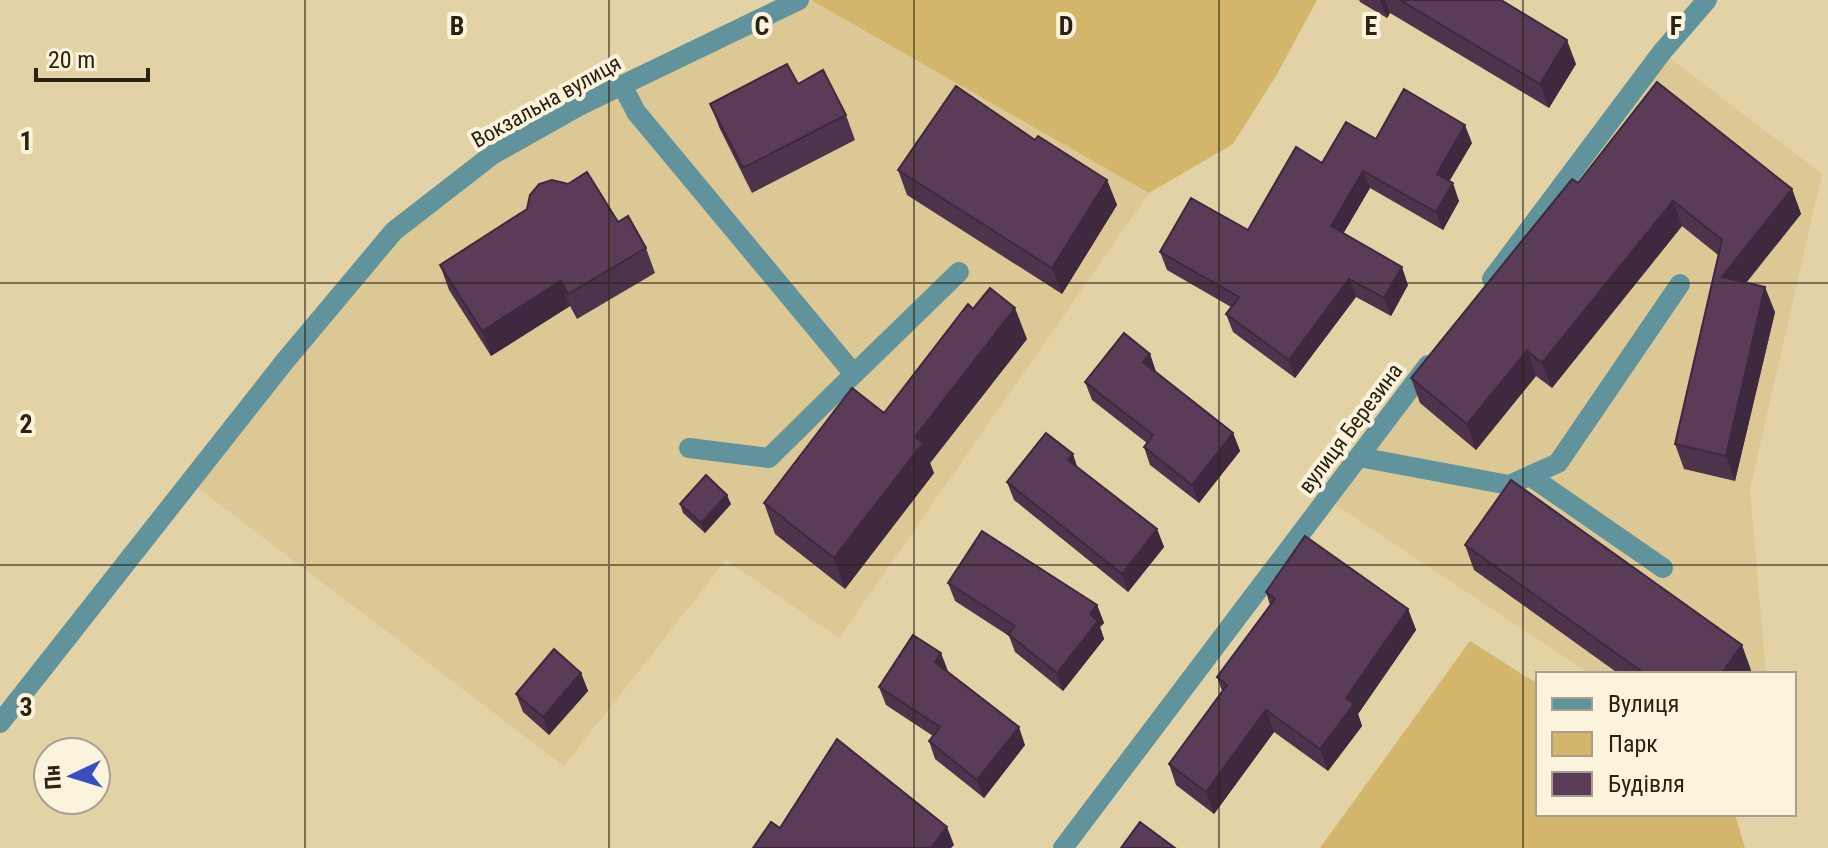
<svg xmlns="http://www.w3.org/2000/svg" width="1828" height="848" font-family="'Roboto Condensed',sans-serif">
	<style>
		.built { fill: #dcc895 }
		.green { fill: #d3b66b }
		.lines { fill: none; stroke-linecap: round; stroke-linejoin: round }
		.minor { stroke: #60939b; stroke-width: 20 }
		.wall { fill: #4d334c }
		.shaded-wall { fill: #3f293e }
		.building { fill: #5a3b58; stroke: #3f293e; stroke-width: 2 }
		.grid { fill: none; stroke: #2a2312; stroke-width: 2; stroke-opacity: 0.55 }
		.labels { text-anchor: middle; stroke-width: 8; stroke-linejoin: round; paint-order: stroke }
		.street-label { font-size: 22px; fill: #2a2312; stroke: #fcf3dd }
		.grid-label { font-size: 26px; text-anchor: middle; font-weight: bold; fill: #2a2312; stroke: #fcf3dd; stroke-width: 8; stroke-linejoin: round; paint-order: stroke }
	</style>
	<rect width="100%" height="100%" fill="#e3d2a6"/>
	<path class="built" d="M799,0H811L1149,193L839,638L726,560L564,766L190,482L394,231L492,155Z
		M1662,52L1822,174L1750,489L1766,674H1590L1327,499Z"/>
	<path class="green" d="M811,0H1317L1276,76L1233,144L1149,193Z
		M1470,641L1538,684V814H1735L1745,848H1320Z"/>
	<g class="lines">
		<path class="minor" d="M622,85L636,112L854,374L959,272
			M1492,279L1662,52L1707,0
			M689,448L769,458L854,374
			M1359,457L1509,485L1558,463L1680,284
			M1530,476L1663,568
			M0,723L285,361L394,231L492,155L579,106L799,0
			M1063,848L1428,365"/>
	</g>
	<path class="wall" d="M1359,0H1501L1576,64L1549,108L1390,13L1387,18L1360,2Z
		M798,84L846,115L855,140L752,193L720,129L710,104Z
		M1376,139L1472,143L1449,181L1459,201L1443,230L1370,188L1343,234L1408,285L1391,316L1356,297L1295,378L1233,332L1226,314L1231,307L1167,270L1160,252L1248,230L1322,163Z
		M1035,140L1107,180L1117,205L1062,294L907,195L898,170Z
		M1578,183L1792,189L1801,214L1746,282L1775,312L1735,481L1684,469L1675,444L1718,255L1682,226L1552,388L1536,376L1476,450L1420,403L1411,378Z
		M618,222L646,248L655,273L577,319L570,306L491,356L449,290L440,265Z
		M973,309L1027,339L930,463L934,473L845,589L775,534L764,503L884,413Z
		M1150,354L1156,372L1233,433L1240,451L1199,503L1150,465L1144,447L1147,443L1092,400L1085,382Z
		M1007,482L1157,529L1164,547L1128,592L1014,500Z
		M680,504H731L705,533L683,513Z
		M1465,545L1751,670L1748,674H1619L1474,570Z
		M948,583L1097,605L1104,623L1100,627L1104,639L1063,691L1015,652L1009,636L955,601Z
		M1266,592L1408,609L1416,630L1358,714L1362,726L1328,771L1274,732L1214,814L1176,785L1169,764L1222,691L1217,677L1270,605Z
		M947,671L1025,745L984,798L935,759L929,741L933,736L886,705L879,687Z
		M581,673L588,691L549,735L523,712L516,694Z"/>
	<path class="shaded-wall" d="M1380,0H1385L1390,13L1387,18Z
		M1567,40L1576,64L1549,108L1540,84Z
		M1465,125L1472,143L1443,192L1437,174Z
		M1363,171L1370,188L1337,244L1331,226Z
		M1107,180L1117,205L1062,294L1052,268Z
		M1453,183L1459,201L1443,230L1436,212Z
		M1792,189L1801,214L1731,302L1722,277Z
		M1673,201L1682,226L1552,388L1542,363Z
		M1402,267L1408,285L1391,316L1384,298Z
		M1349,279L1356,297L1295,378L1289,360Z
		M561,281L570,306L491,356L482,331Z
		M1765,287L1775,312L1735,481L1726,456Z
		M1015,308L1027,339L930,463L934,473L845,589L834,558L915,437Z
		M1527,351L1536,376L1476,450L1467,424Z
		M1150,354L1156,372L1150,380L1143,362Z
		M1233,433L1240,451L1199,503L1192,485Z
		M1073,454L1079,472L1068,460Z
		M727,495L731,504L705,533L701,523Z
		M1157,529L1164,547L1128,592L1122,574Z
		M1097,605L1104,623L1100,627L1104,639L1063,691L1057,673L1090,614Z
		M1408,609L1416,630L1358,714L1362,726L1328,771L1320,749L1346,698Z
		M1742,645L1751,670L1748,674H1721Z
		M941,653L948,671L935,662Z
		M581,673L588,691L549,735L543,717Z
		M1266,710L1274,732L1214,814L1206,792Z
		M1019,727L1025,745L984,798L977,780Z
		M947,827L954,845L951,848H931Z"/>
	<path class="building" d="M1400,0H1501L1567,40L1540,84Z
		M787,64L798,84L823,70L846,115L743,168L710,104Z
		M1657,82L1792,189L1722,277L1765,287L1726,456L1675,444L1722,240L1673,201L1542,363L1527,351L1467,424L1411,378L1572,179L1578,183Z
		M956,86L1035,140L1038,136L1107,180L1052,268L898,170Z
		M1404,89L1465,125L1437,174L1453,183L1436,212L1363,171L1331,226L1402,267L1384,298L1349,279L1289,360L1226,314L1239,297L1160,252L1191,198L1248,230L1296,147L1322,163L1346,122L1376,139Z
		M587,172L618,222L628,216L646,248L568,294L561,281L482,331L440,265L527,209L530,195L539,184L552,180L568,184Z
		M990,288L1015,308L915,437L923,443L834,558L764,503L852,388L884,413L968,304L973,309Z
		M1124,333L1150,354L1143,362L1233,433L1192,485L1144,447L1153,435L1085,382Z
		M1046,433L1073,454L1068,460L1157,529L1122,574L1007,482Z
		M706,475L727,495L701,523L680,504Z
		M1511,480L1742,645L1721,674H1645L1465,545Z
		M982,531L1097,605L1090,614L1098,621L1057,673L1008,634L1015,626L948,583Z
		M1305,536L1408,609L1346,698L1354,704L1320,749L1266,710L1206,792L1169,764L1227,685L1217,677L1275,599L1266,592Z
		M913,635L941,653L935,662L1019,727L977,780L929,741L940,727L879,687Z
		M554,649L581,673L543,717L516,694Z
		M837,739L947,827L931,848H753L771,822L780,828Z
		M1140,822L1175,848H1121Z"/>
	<path class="grid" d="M305,0V848M609,0V848M914,0V848M1219,0V848M1523,0V848M0,283H1828M0,565H1828"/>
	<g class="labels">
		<g class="street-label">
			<text transform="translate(546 101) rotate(-29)" y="8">Вокзальна вулиця</text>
			<text transform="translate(1350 428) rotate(-53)" y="8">вулиця Березина</text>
		</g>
	</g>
	<g class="grid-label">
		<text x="457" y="35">B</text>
		<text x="762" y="35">C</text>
		<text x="1066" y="35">D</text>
		<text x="1371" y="35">E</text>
		<text x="1676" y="35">F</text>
		<text x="26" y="150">1</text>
		<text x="26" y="433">2</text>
		<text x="26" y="716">3</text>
	</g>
	<rect x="1536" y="672" width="260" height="144" fill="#fcf3dd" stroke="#a8a08c" stroke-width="2"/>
	<rect x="1552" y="698" width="40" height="12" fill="#60939b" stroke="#a8a08c" stroke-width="2"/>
	<text x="1608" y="712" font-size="24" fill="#2a2312">Вулиця</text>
	<rect x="1552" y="732" width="40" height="24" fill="#d3b66b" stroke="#a8a08c" stroke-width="2"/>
	<text x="1608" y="752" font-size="24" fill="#2a2312">Парк</text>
	<rect x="1552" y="772" width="40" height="24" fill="#5a3b58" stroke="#a8a08c" stroke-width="2"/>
	<text x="1608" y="792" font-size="24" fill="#2a2312">Будівля</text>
	<g transform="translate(72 776) rotate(266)"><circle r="38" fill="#fcf3dd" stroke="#a8a08c" stroke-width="2"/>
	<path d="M0-6L14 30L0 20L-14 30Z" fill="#3650c1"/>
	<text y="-12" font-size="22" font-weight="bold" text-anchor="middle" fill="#2a2312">Пн</text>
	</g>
	<path d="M36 68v12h112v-12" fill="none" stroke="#2a2312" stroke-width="4"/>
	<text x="48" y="68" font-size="24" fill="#2a2312" stroke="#fcf3dd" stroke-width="6" paint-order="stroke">20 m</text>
</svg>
